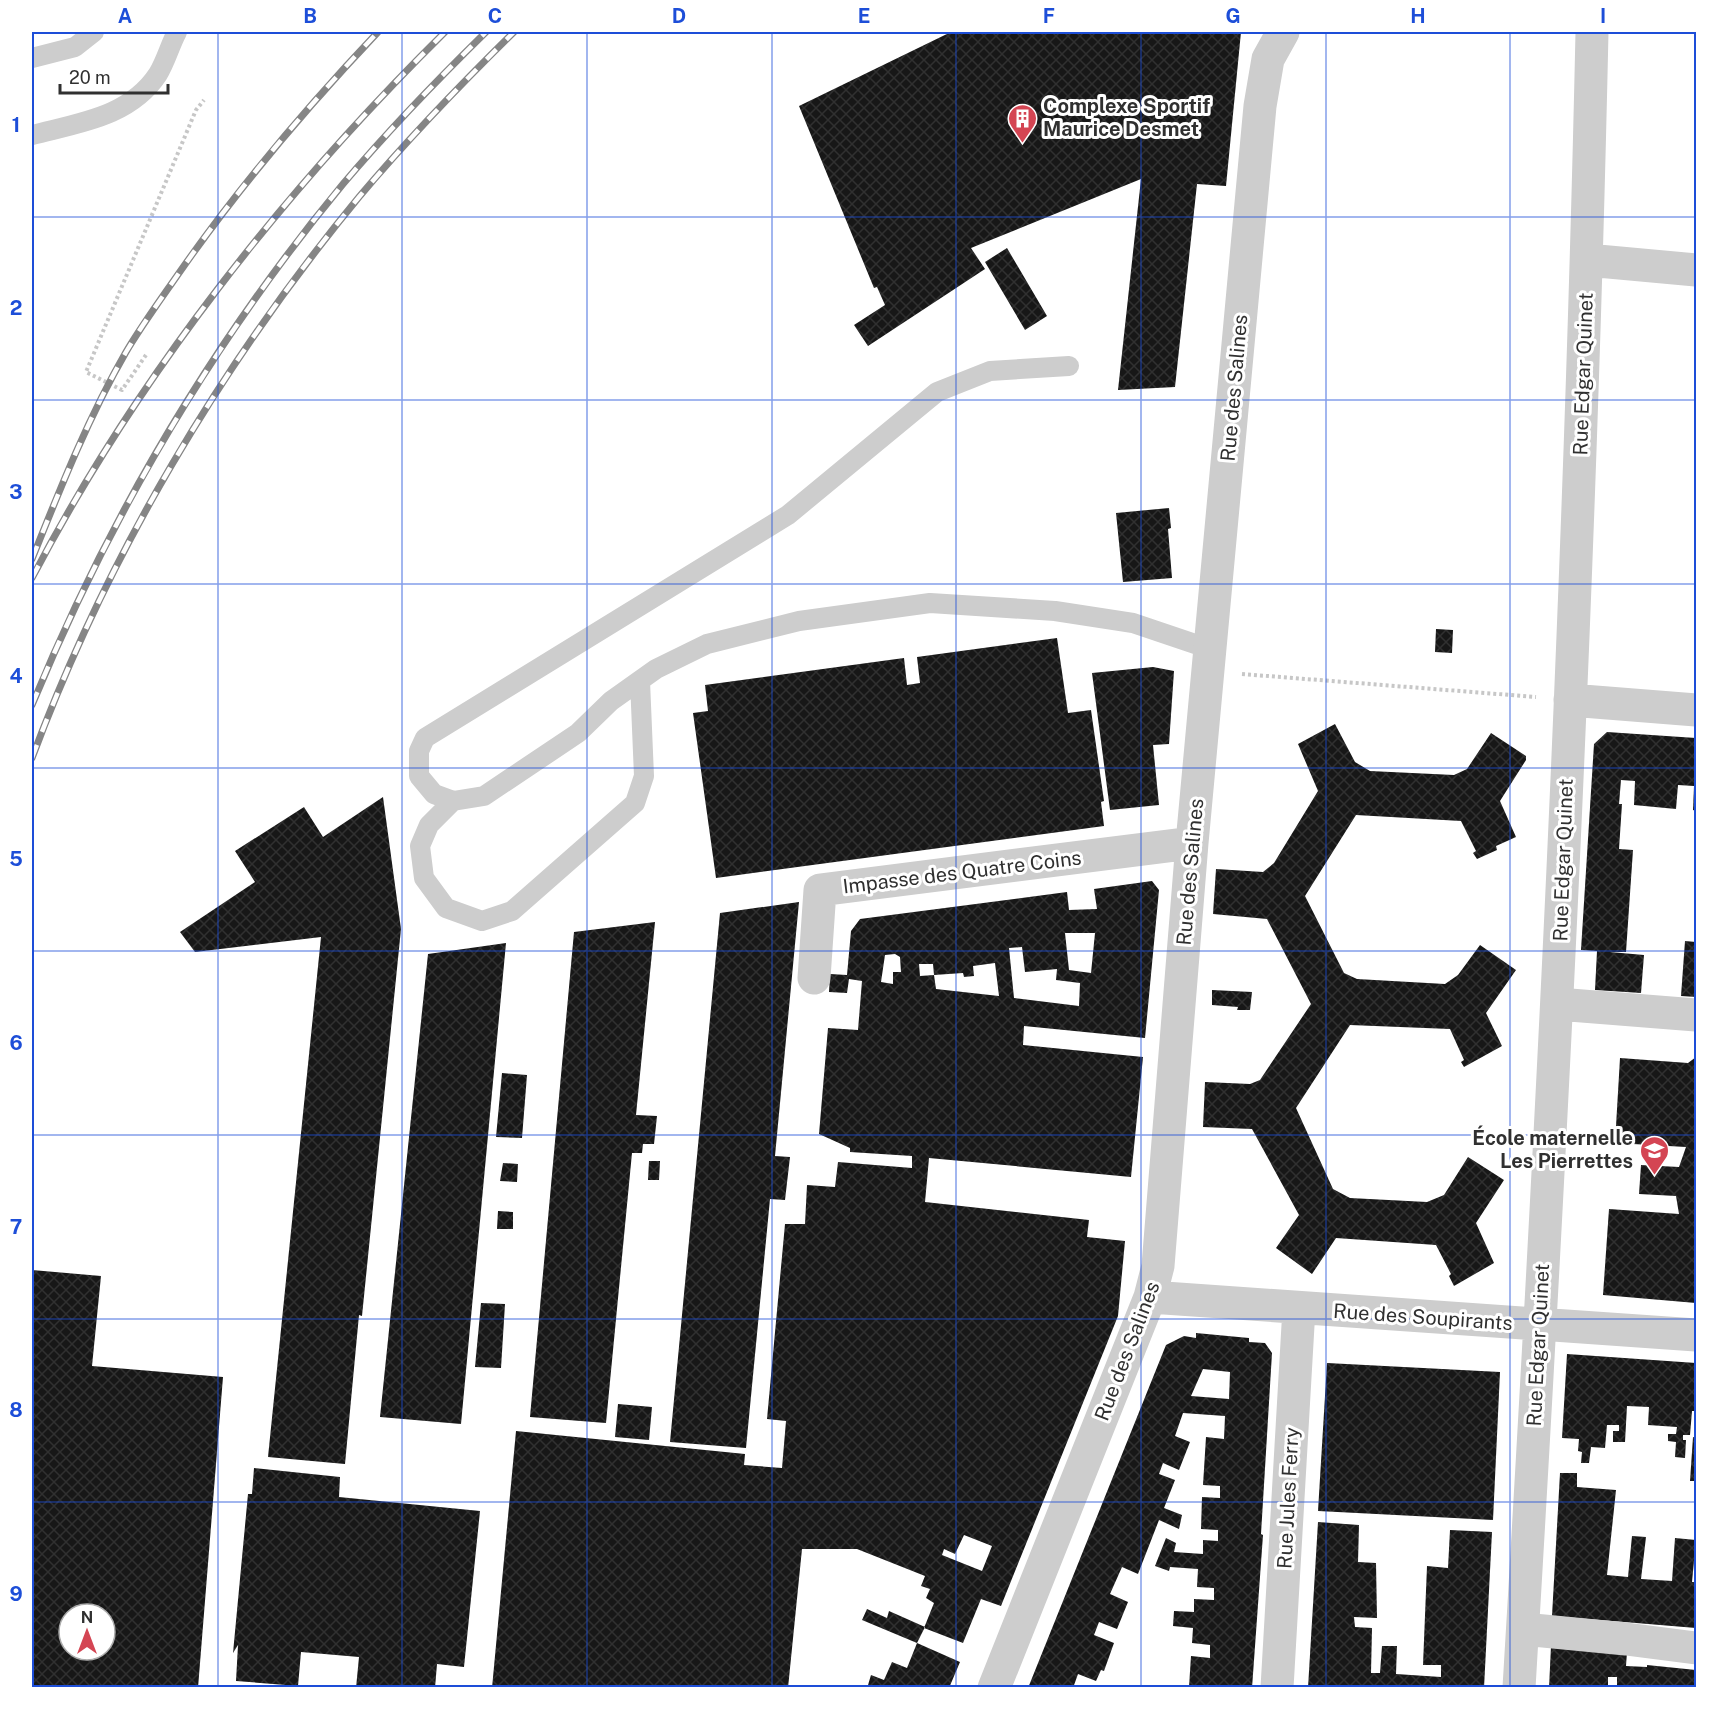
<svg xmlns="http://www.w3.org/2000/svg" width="1728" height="1719" font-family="'Public Sans',sans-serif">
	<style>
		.building { fill: url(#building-cross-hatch); fill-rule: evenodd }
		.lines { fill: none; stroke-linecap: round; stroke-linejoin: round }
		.path { stroke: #c7c7c7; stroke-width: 4; stroke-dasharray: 3 3; stroke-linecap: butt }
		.service { stroke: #cdcdcd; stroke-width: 20 }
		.minor { stroke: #cdcdcd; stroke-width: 33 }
		.rail-casing { stroke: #858585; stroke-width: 7 }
		.rail { stroke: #fff; stroke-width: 4.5; stroke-dasharray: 14; stroke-linecap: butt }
		.grid { fill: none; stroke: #1d4ed8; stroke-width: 1.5; stroke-opacity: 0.55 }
		.labels { text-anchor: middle; stroke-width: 6; stroke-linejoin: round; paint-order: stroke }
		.poi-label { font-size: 20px; font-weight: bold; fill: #303030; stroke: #fff; text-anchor: start }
		.street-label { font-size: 20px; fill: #303030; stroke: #fff }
		.neatline { fill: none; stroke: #1d4ed8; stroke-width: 2 }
		.grid-label { font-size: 20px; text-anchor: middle; font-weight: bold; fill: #1d4ed8 }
	</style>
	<defs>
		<pattern id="building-cross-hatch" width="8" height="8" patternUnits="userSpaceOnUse" patternTransform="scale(1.5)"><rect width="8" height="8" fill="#171717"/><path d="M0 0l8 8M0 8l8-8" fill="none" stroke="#303030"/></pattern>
	</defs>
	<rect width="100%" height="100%" fill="#fff"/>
	<path class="building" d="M951,32H1241L1226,186L1197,184L1175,387L1118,390L1141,179L971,248L985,269L868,346L854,325L885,305L877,287L874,288L799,106Z
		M1007,248L1047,316L1025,330L985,262Z
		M1169,508L1171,528L1168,529L1172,578L1123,582L1116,513Z
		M1436,629L1453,630L1452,653L1435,652Z
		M1057,638L1068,713L1091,710L1104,801L1101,802L1104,826L716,878L693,713L708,711L705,685L904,658L907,685L920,683L917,657Z
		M1153,667L1174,671L1169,744L1153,745L1159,805L1110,810L1092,673Z
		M1335,724L1355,762L1370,771L1454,775L1467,769L1491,733L1526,756V760L1500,801L1516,837L1496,846L1497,850L1477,859L1473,853L1476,851L1461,821L1356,815L1305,896L1344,973L1357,979L1445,984L1458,975L1480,945L1516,970L1486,1013L1502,1046L1464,1067L1461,1062L1464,1060L1450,1029L1350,1025L1296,1108L1333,1189L1350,1198L1427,1202L1444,1195L1468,1157L1504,1180L1476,1223L1494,1263L1454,1286L1449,1276L1451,1274L1436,1245L1336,1238L1312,1274L1276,1248L1299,1215L1252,1129L1203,1127L1205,1082L1250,1084L1260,1080L1311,1004L1267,919L1213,914L1216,869L1263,872L1274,863L1318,791L1298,744Z
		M1607,732L1696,738V811L1693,810L1694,786L1678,785L1676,809L1634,805L1635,781L1621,780L1619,804H1622L1619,849L1633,850L1626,952H1610L1644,955L1641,993L1595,990L1597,951L1581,950L1594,744Z
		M383,797L401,929L362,1316L359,1315L345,1464L268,1457L321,937L195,952L180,932L255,882L235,851L304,807L323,837Z
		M1152,881L1159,890L1145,1038L1024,1026L1023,1045L1143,1057L1131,1177L929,1158L925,1202L1089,1220L1087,1237L1125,1241L1118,1316L1001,1606L981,1599L963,1643L924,1628L934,1603L926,1598L930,1589L921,1586L925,1576L857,1549H802L788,1688H492L516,1431L745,1454L744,1465L782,1468L786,1421L767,1419L785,1224H805L807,1185L835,1187L838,1162L912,1168V1156L850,1152V1148L819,1134L828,1028L858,1030L862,981L849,979L847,993L829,992L830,974L847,975L851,931L860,919L1067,892L1069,910L1097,909L1094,889ZM1065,933H1095L1091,973L1069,970ZM1022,947L1025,972L1057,969L1056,980L1080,983L1079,1006L1014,998L1009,948ZM895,954L900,957L901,972H893V984L881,982L885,955ZM995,963L999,996L936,989L934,975L920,976L919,964H933L934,975L963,973L964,977L974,976L973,966ZM964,1535L992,1546L982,1571L942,1555L944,1549L955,1554Z
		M799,902L775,1156L790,1157L785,1200L770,1199L746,1448L670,1442L720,913Z
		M655,922L636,1115L657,1116L654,1144H643L642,1153H632L606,1423L530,1417L574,932Z
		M1685,941L1696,942V997L1681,996Z
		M506,943L461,1424L380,1417L428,954Z
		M1212,990L1252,992L1250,1010H1237L1238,1007L1212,1005Z
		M1696,1057V1303L1603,1295L1609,1209L1679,1214L1676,1196L1639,1194L1641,1165L1679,1167L1686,1147L1615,1143L1620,1058L1688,1063Z
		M502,1073L527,1075L522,1138L496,1137Z
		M649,1161H660L659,1180H648Z
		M503,1163L518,1164L517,1182L500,1181Z
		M498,1211L513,1212V1229H497Z
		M32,1270L101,1276L92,1366L223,1377L198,1688H32ZM69,1614H105V1650H69Z
		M481,1303L505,1304L501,1368L475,1367Z
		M1196,1333L1249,1338V1342L1265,1343L1272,1353L1261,1534L1263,1535L1252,1688L1189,1687L1191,1656L1210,1658V1645L1192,1643L1193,1628L1173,1626L1174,1611L1194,1612V1599L1214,1600V1588L1197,1587L1198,1569L1170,1567L1169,1571L1155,1566L1166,1538L1176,1543L1174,1552L1203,1554V1540L1218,1541V1530L1201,1529L1202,1497L1220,1498V1486L1203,1485L1206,1437L1224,1439L1225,1416L1183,1413L1175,1436L1190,1442L1179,1470L1163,1463L1159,1474L1175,1480L1164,1508L1182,1515L1179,1529L1159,1520L1138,1574L1122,1567L1110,1594L1128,1602L1117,1629L1099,1622L1094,1635L1114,1643L1104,1671L1101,1670L1096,1681L1078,1674L1073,1688H1028L1166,1345L1184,1336L1196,1338ZM1203,1369L1230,1372L1229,1399L1191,1396Z
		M1567,1354L1696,1363V1411H1692L1690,1435H1683V1440H1686L1685,1458L1675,1457L1676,1442L1668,1441V1434H1676L1677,1427L1648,1425L1649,1407L1627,1406L1625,1442H1613V1431H1619V1425H1607L1605,1448L1591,1447L1589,1463H1581L1582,1452L1578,1451L1579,1439L1562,1438Z
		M1327,1363L1500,1372L1493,1520L1318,1511Z
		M618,1404L652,1407L649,1440L615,1437Z
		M1693,1437L1696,1438V1481H1690Z
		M254,1468L340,1477L339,1497L480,1511L464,1667L437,1664L435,1688H356L359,1657L301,1652L298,1686L236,1681L238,1645L233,1653L248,1494H252Z
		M1560,1473H1577V1487L1616,1490L1607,1575L1628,1577L1632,1536L1646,1537L1641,1579L1672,1581L1675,1538L1696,1540L1692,1582H1696V1628L1552,1616Z
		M1318,1522L1359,1525L1358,1562L1376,1563L1377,1618L1354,1617L1355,1627L1372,1628L1371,1673H1380L1382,1646H1397L1396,1674L1441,1677V1665H1423L1427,1566L1448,1568L1450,1530L1492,1532L1484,1688H1308Z
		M867,1609L887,1618L889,1611L925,1627L917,1643L862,1620Z
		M917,1643L960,1662L949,1688H875L868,1685L871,1675L884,1680L892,1662L907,1668Z
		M1551,1646L1627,1652L1626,1666L1647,1667V1665L1696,1670V1688H1549ZM1608,1677H1617V1685H1608Z"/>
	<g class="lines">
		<path class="path" d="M146,355L122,390L86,372L196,110L204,100
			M1242,674L1536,697"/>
		<path class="service" d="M32,58L75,47L94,32
			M32,135C78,123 130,117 158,74C166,61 170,45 177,32
			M1069,366L990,371L937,392L788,515L425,738L419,751V776L434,794L453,801L484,796L578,733L611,701L656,669L707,644L799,621L930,603L1055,611L1133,623L1210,649
			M453,801L429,825L420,846L424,878L446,908L482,921L512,911L635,803L644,776L640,681"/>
		<path class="minor" d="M1587,260L1696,270
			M1570,700L1696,710
			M814,978L820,890L1192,843
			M1557,1004L1696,1015
			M1150,1297L1696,1335
			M1523,1629L1626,1639L1696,1648
			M994,1688L1150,1297L1158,1266L1192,843L1260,106L1268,59L1283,32
			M1277,1688L1299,1308
			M1519,1688C1552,1136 1580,584 1592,32"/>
		<defs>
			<path id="rail" d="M32,559C60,489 88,418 126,352C142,325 161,299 179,273C239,187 306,108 378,32
				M32,578C137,377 284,191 445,32
				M32,705C109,518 214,340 343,184C388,131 436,81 486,32
				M32,758C107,556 222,363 359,197C408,139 460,85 514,32"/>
		</defs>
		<use href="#rail" class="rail-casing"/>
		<use href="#rail" class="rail"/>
	</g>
	<path class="grid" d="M218,32V1688M402,32V1688M587,32V1688M772,32V1688M956,32V1688M1141,32V1688M1326,32V1688M1510,32V1688M32,217H1696M32,400H1696M32,584H1696M32,768H1696M32,951H1696M32,1135H1696M32,1319H1696M32,1502H1696"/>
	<defs>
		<symbol id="building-pin" viewBox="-11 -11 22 30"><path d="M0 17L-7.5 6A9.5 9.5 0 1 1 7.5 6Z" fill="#d44553" stroke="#fff"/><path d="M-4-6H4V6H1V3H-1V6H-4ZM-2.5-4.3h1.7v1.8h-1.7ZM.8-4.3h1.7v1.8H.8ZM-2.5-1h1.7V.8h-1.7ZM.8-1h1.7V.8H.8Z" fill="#fff"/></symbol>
		<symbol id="school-pin" viewBox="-11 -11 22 30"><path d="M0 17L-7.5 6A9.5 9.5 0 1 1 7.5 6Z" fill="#d44553" stroke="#fff"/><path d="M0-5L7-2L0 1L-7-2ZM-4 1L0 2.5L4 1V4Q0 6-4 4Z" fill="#fff"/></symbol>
	</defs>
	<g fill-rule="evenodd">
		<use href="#building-pin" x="1006" y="102" width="33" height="45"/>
		<use href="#school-pin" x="1638" y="1134" width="33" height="45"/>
	</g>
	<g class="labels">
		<g class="poi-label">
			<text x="1043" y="113">Complexe Sportif<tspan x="1043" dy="23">Maurice Desmet</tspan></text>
			<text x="1633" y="1145" text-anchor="end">École maternelle<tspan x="1633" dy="23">Les Pierrettes</tspan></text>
		</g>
		<g class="street-label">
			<text transform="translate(1583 374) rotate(-88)" y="7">Rue Edgar Quinet</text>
			<text transform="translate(1234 388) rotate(-85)" y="7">Rue des Salines</text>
			<text transform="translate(1563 860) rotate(-88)" y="7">Rue Edgar Quinet</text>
			<text transform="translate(962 872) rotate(-7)" y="7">Impasse des Quatre Coins</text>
			<text transform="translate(1190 872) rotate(-85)" y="7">Rue des Salines</text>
			<text transform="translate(1423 1317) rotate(4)" y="7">Rue des Soupirants</text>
			<text transform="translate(1538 1345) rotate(-87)" y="7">Rue Edgar Quinet</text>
			<text transform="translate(1127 1351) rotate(-69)" y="7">Rue des Salines</text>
			<text transform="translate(1288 1498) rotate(-87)" y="7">Rue Jules Ferry</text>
		</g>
	</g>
	<rect width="1728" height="1719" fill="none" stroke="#ffffff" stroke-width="66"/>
	<g transform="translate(87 1632)"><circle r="28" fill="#ffffff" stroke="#acacac" stroke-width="1.5"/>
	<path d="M0-4.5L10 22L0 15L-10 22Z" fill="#d44553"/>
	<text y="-9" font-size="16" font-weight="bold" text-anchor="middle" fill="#303030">N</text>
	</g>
	<path d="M60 84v9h108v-9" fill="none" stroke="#303030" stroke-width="3"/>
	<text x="69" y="84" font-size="18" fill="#303030" stroke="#ffffff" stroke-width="4.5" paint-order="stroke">20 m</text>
	<rect x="33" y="33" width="1662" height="1653" class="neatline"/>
	<g class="grid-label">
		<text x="125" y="23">A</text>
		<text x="310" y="23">B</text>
		<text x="495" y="23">C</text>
		<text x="679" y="23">D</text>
		<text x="864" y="23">E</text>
		<text x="1049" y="23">F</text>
		<text x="1233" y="23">G</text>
		<text x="1418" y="23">H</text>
		<text x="1603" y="23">I</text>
		<text x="16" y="132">1</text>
		<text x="16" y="315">2</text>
		<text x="16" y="499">3</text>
		<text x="16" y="683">4</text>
		<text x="16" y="866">5</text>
		<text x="16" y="1050">6</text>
		<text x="16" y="1234">7</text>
		<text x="16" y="1417">8</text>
		<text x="16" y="1601">9</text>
	</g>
</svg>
